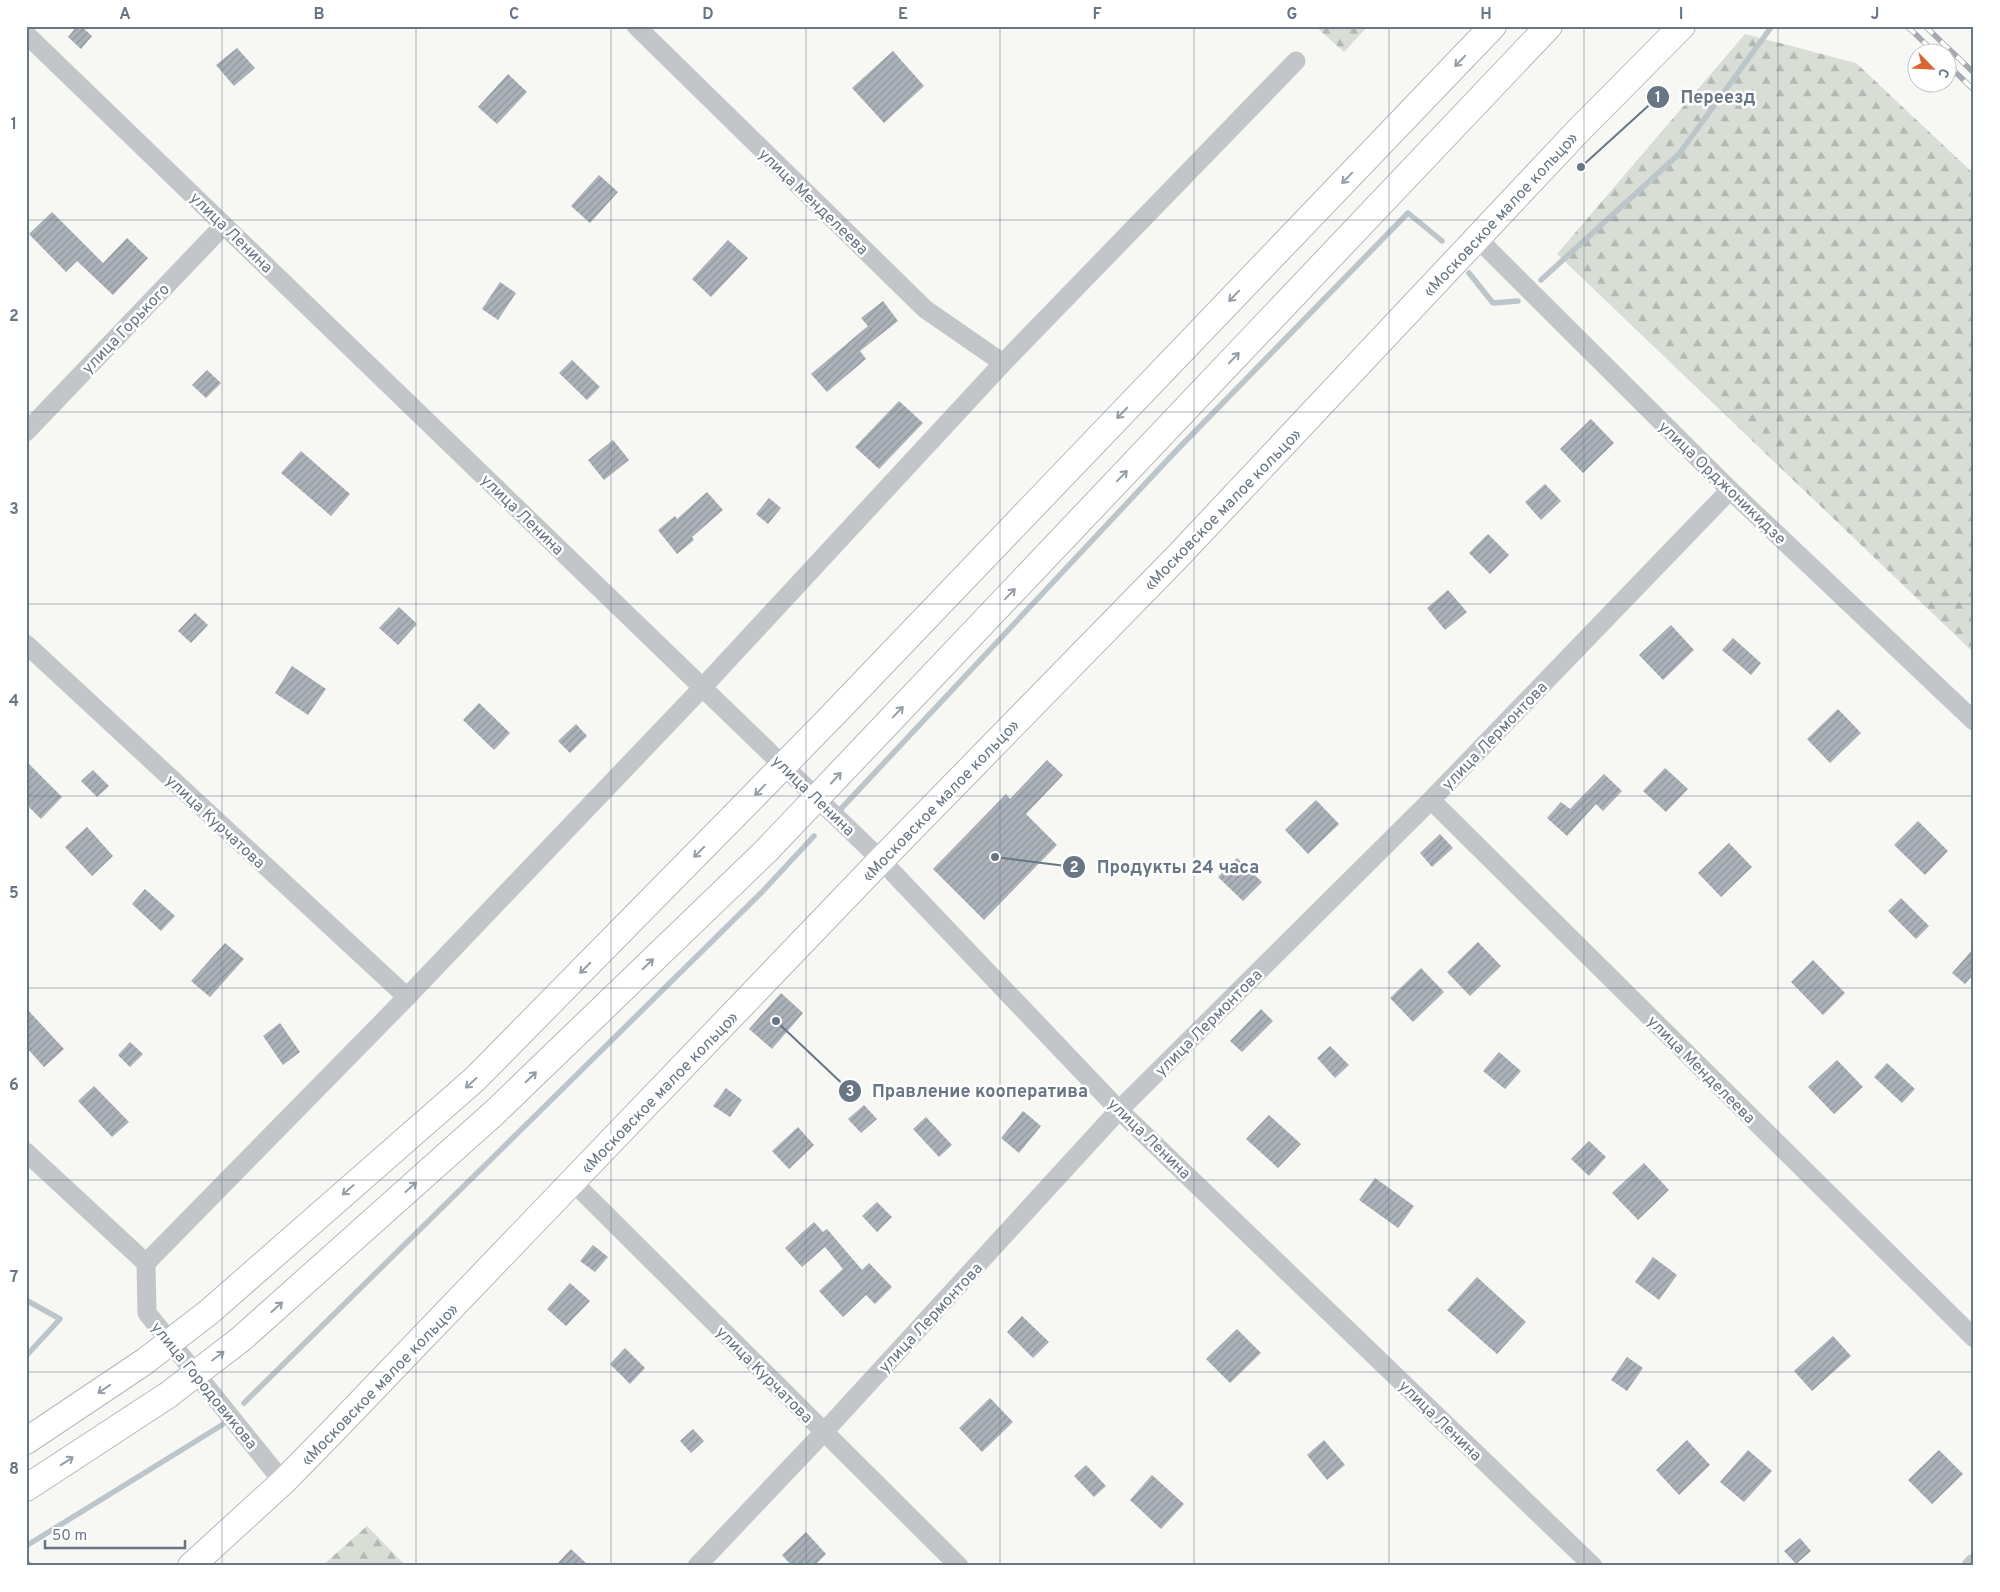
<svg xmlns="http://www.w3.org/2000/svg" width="2000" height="1592" font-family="Overpass,sans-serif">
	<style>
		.forest { fill: url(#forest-firs) }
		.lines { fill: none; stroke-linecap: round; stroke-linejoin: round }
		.stream { stroke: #bcc6ca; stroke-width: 5.5 }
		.building { fill: url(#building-hatch) }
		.highway-casing { stroke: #b5b8bb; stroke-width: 28 }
		.minor { stroke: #c2c6c9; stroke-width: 19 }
		.highway { stroke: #fff; stroke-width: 26 }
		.rail-casing { stroke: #a5aab0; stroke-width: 5.5 }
		.rail { stroke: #fff; stroke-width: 4; stroke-dasharray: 11; stroke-linecap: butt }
		.highway-bridge-casing { stroke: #b5b8bb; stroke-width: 28; stroke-linecap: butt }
		.highway-bridge { stroke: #fff; stroke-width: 26 }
		.oneway { stroke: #959ea9 }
		.grid { fill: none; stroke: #677584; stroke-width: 1; stroke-opacity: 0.55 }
		.labels { text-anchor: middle; stroke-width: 5; stroke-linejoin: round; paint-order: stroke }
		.street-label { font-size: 16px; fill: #677584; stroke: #fff }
		.leader { fill: none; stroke: #677584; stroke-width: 2 }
		.callout-dot { fill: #677584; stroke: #fff; stroke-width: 2 }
		.mark-label { font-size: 15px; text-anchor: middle; font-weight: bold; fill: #fff }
		.callout-label { font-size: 18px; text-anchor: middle; font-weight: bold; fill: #677584; stroke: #fff; stroke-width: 5; stroke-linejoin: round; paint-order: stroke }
		.neatline { fill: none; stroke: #677584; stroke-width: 2 }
		.grid-label { font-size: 16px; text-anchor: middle; font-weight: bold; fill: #677584 }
	</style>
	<defs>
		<pattern id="forest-firs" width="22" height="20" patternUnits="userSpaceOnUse" patternTransform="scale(1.25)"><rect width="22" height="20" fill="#d8ded5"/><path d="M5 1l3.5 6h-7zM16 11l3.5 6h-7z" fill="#b3b9b2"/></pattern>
		<pattern id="building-hatch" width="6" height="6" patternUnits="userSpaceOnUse" patternTransform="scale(1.25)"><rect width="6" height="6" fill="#abb1b8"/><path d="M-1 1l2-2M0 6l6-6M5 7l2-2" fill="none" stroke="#8f959b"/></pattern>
	</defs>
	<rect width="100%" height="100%" fill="#f7f7f4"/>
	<path class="forest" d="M1315,26H1368L1344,52Z
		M1745,34L1856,63L1974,174V653L1557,254Z
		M367,1526L406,1566H322Z"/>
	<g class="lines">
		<path class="stream" d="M1469,273L1493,303L1518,301
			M1541,280L1679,154L1772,26
			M838,812L1174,453L1408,213L1442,241
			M26,1300L60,1319L26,1356
			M244,1403L762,892L814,836
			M26,1546L222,1425
			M26,1562L31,1566"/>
	</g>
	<path class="building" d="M77,26H81L92,36L81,49L68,37Z
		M237,48L255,68L234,86L216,65Z
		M893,51L924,86L884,123L852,88Z
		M508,74L527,92L497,124L478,107Z
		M599,175L618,192L590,223L571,206Z
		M52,212L103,263L127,238L148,258L113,295L77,261L66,272L29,234Z
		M728,240L748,258L711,297L692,279Z
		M500,282L516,293L498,320L482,309Z
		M883,301L898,321L860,351L866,359L827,392L811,374L868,326L861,318Z
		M572,360L600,387L587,400L559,373Z
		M207,370L221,383L206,398L192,385Z
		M899,401L923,423L879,469L855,447Z
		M1591,419L1614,443L1583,473L1560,449Z
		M613,440L629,460L604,480L588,460Z
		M301,451L350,494L331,516L281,473Z
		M1545,484L1561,501L1541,520L1525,502Z
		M707,492L723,510L692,537L694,540L677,554L658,530L675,516L677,519Z
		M769,498L781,508L768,524L756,514Z
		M1488,534L1509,555L1490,574L1469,553Z
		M1448,590L1467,612L1445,630L1427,608Z
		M399,607L417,624L398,645L379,628Z
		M195,613L208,625L191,643L178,631Z
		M1671,625L1694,650L1663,680L1639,655Z
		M1733,638L1761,663L1751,675L1722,650Z
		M292,666L326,689L308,715L275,693Z
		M479,703L510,733L494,750L463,720Z
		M1838,709L1861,733L1830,763L1807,739Z
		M576,724L587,736L570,753L558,741Z
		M1047,760L1063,775L1026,814L1057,845L984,920L933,869L1006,794L1010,799Z
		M26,761L62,797L41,819L26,804Z
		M1665,768L1688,789L1666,812L1643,791Z
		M93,770L109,786L97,797L81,781Z
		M1604,774L1622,791L1603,811L1596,804L1567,836L1547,818L1561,802L1570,809Z
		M1316,800L1339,824L1308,854L1285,830Z
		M1918,821L1948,851L1925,875L1894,845Z
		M87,827L113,856L92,876L65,847Z
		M1440,834L1453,848L1432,867L1420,853Z
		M1729,843L1752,867L1721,897L1698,873Z
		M1237,858L1262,882L1243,901L1218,877Z
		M145,889L175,916L161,931L132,904Z
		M1901,898L1929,926L1916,939L1888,911Z
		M1478,942L1501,966L1470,996L1447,972Z
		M225,943L244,959L210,997L191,981Z
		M1974,948V974L1965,984L1952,973Z
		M1813,960L1845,993L1823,1015L1791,982Z
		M1421,968L1444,992L1413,1022L1390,998Z
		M781,993L803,1013L772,1049L749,1029Z
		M26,1008L64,1049L44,1067L26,1047Z
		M1261,1009L1273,1021L1242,1052L1230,1041Z
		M280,1023L300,1052L283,1065L263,1036Z
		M130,1042L143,1054L130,1067L118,1055Z
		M1330,1046L1349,1065L1335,1078L1317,1058Z
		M1499,1052L1521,1071L1505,1089L1483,1071Z
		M1837,1060L1863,1087L1834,1114L1808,1087Z
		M1887,1063L1915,1089L1902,1103L1874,1077Z
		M94,1086L129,1122L112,1137L78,1101Z
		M726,1088L742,1100L730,1117L713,1106Z
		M864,1105L877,1119L861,1133L848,1119Z
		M1023,1111L1041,1126L1019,1153L1001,1138Z
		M1269,1115L1301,1144L1278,1168L1246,1139Z
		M926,1117L952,1145L939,1157L913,1129Z
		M798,1127L814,1145L789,1169L772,1151Z
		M1589,1141L1606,1157L1589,1176L1571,1159Z
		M1644,1163L1669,1190L1638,1220L1612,1193Z
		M1375,1178L1414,1206L1398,1228L1359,1200Z
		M877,1202L892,1217L877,1232L862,1216Z
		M814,1222L823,1232L827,1229L862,1270L869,1263L892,1287L875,1304L866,1295L843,1317L819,1291L843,1269L825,1247L802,1267L785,1248Z
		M593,1245L608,1257L595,1272L580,1261Z
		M1653,1257L1677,1275L1659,1300L1635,1282Z
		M1477,1277L1526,1322L1497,1354L1447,1310Z
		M570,1283L590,1301L566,1326L547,1309Z
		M1022,1316L1049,1342L1033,1358L1007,1332Z
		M1237,1329L1261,1353L1230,1383L1206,1359Z
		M1833,1336L1851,1356L1812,1391L1794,1371Z
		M625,1348L645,1368L630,1384L610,1364Z
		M1627,1357L1643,1368L1627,1391L1611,1380Z
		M990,1398L1013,1422L982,1452L959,1428Z
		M693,1429L704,1441L691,1453L680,1441Z
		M1324,1440L1345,1465L1327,1480L1307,1455Z
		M1687,1440L1710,1465L1679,1495L1656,1470Z
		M1748,1450L1772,1471L1744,1502L1720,1482Z
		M1939,1450L1963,1474L1932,1504L1908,1480Z
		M1086,1465L1106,1486L1094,1497L1074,1476Z
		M1152,1475L1184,1504L1161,1529L1130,1500Z
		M806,1532L826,1554L814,1566H792L782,1555Z
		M1800,1538L1811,1551L1796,1564L1784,1551Z
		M571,1549L589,1566H555Z"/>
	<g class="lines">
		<defs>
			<path id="highway" d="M831,717L1493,26
				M865,747L1549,26
				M209,1312L475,1079L733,817
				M241,1339L494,1113L766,851
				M26,1441L144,1362
				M26,1488L168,1395
				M191,1566L283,1482L332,1432L881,860L1179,555L1578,131L1682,26"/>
		</defs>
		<use href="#highway" class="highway-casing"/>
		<path class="minor" d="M636,26L925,309L1003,363
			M26,34L881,860L1119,1110L1593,1566
			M1477,238L1730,490L1974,721
			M26,432L224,225
			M26,644L407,997
			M1431,800L1974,1338
			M26,1152L146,1263L147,1313L283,1482
			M573,1182L959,1566
			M146,1263L407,997L702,688L1003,363L1296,61
			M697,1566L824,1432L1119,1110L1431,800L1730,490
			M1971,1566L1974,1563"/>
		<use href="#highway" class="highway"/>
		<defs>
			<path id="rail" d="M1907,26L1934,52
				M1925,26L1974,73
				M1948,65L1974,90"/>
		</defs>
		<use href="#rail" class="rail-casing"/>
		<use href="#rail" class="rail"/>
		<defs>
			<path id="highway-bridge" d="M733,817L831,717
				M766,851L865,747
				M144,1362L209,1312
				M168,1395L241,1339"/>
		</defs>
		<use href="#highway-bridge" class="highway-bridge-casing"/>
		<use href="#highway-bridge" class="highway-bridge"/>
	</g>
	<defs><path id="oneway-shaft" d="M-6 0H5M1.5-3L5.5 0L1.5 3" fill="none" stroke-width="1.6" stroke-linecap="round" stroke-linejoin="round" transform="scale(1.25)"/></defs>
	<g class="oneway">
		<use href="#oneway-shaft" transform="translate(1460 61) rotate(134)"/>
		<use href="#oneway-shaft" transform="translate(1347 178) rotate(134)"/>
		<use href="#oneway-shaft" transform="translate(1234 296) rotate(134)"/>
		<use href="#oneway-shaft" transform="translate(1234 358) rotate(-46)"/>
		<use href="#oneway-shaft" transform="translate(1122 413) rotate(134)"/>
		<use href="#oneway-shaft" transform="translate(1122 476) rotate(-46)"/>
		<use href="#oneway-shaft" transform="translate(1010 594) rotate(-46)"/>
		<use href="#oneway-shaft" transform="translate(898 712) rotate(-46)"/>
		<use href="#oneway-shaft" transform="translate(836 778) rotate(-47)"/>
		<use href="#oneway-shaft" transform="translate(760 790) rotate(134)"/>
		<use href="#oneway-shaft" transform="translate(699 852) rotate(135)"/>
		<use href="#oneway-shaft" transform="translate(648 964) rotate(-44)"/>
		<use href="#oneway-shaft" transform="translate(585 968) rotate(135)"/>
		<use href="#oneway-shaft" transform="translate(531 1077) rotate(-44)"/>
		<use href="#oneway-shaft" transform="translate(471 1083) rotate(138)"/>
		<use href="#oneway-shaft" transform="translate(411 1187) rotate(-42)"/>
		<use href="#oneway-shaft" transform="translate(348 1190) rotate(139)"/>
		<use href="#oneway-shaft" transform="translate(277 1307) rotate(-42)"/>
		<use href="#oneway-shaft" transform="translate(218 1356) rotate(-37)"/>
		<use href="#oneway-shaft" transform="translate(104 1389) rotate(146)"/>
		<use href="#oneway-shaft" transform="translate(67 1461) rotate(-33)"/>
	</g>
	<path class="grid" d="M222,26V1566M416,26V1566M611,26V1566M806,26V1566M1000,26V1566M1194,26V1566M1389,26V1566M1584,26V1566M1778,26V1566M26,220H1974M26,412H1974M26,604H1974M26,796H1974M26,988H1974M26,1180H1974M26,1372H1974"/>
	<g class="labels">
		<g class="street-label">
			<text transform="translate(814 201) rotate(44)" y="6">улица Менделеева</text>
			<text transform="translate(1500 214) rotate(-47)" y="6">«Московское малое кольцо»</text>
			<text transform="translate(232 232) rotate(44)" y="6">улица Ленина</text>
			<text transform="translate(125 328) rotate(-46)" y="6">улица Горького</text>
			<text transform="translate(1723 482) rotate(44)" y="6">улица Орджоникидзе</text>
			<text transform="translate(1222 509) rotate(-46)" y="6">«Московское малое кольцо»</text>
			<text transform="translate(523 514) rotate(44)" y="6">улица Ленина</text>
			<text transform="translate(1494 735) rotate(-46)" y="6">улица Лермонтова</text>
			<text transform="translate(814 795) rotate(44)" y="6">улица Ленина</text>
			<text transform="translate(940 800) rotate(-46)" y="6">«Московское малое кольцо»</text>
			<text transform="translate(216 821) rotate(43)" y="6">улица Курчатова</text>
			<text transform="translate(1208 1022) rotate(-45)" y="6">улица Лермонтова</text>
			<text transform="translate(1702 1069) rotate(45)" y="6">улица Менделеева</text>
			<text transform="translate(659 1092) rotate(-46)" y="6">«Московское малое кольцо»</text>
			<text transform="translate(1150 1138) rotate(44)" y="6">улица Ленина</text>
			<text transform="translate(930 1317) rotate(-47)" y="6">улица Лермонтова</text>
			<text transform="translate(765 1374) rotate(45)" y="6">улица Курчатова</text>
			<text transform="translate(379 1384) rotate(-46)" y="6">«Московское малое кольцо»</text>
			<text transform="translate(205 1385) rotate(51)" y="6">улица Городовикова</text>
			<text transform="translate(1441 1420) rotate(44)" y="6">улица Ленина</text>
		</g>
	</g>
	<path class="leader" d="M1581 167L1658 97M995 857L1074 867M776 1021L850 1091"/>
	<g class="callout-dot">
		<circle cx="1581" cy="167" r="5"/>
		<circle cx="995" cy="857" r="5"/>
		<circle cx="776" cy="1021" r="5"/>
		<circle cx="1658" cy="97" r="12"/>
		<circle cx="1074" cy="867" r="12"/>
		<circle cx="850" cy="1091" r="12"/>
	</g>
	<g class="mark-label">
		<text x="1658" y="102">1</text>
		<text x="1074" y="872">2</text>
		<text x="850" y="1096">3</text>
	</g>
	<g class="callout-label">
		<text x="1718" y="103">Переезд</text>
		<text x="1178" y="873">Продукты 24 часа</text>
		<text x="980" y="1097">Правление кооператива</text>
	</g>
	<rect width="2000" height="1592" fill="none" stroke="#ffffff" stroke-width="55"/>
	<g transform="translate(1932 68) rotate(114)"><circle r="24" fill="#ffffff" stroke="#c2c8ce"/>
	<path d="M0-4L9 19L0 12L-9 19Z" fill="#dc652f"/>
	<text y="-8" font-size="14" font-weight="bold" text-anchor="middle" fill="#677584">С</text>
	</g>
	<path d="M45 1540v8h140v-8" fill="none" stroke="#677584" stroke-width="2.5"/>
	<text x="52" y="1540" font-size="15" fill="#677584" stroke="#ffffff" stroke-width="4" paint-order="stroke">50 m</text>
	<rect x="28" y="28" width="1944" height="1536" class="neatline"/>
	<g class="grid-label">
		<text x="125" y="19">A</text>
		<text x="319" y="19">B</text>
		<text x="514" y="19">C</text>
		<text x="708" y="19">D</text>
		<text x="903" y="19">E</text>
		<text x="1097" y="19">F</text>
		<text x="1292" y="19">G</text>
		<text x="1486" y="19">H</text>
		<text x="1681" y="19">I</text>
		<text x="1875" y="19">J</text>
		<text x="14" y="129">1</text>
		<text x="14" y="321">2</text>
		<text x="14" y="514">3</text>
		<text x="14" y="706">4</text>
		<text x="14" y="898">5</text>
		<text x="14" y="1090">6</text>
		<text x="14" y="1282">7</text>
		<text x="14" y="1474">8</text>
	</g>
</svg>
